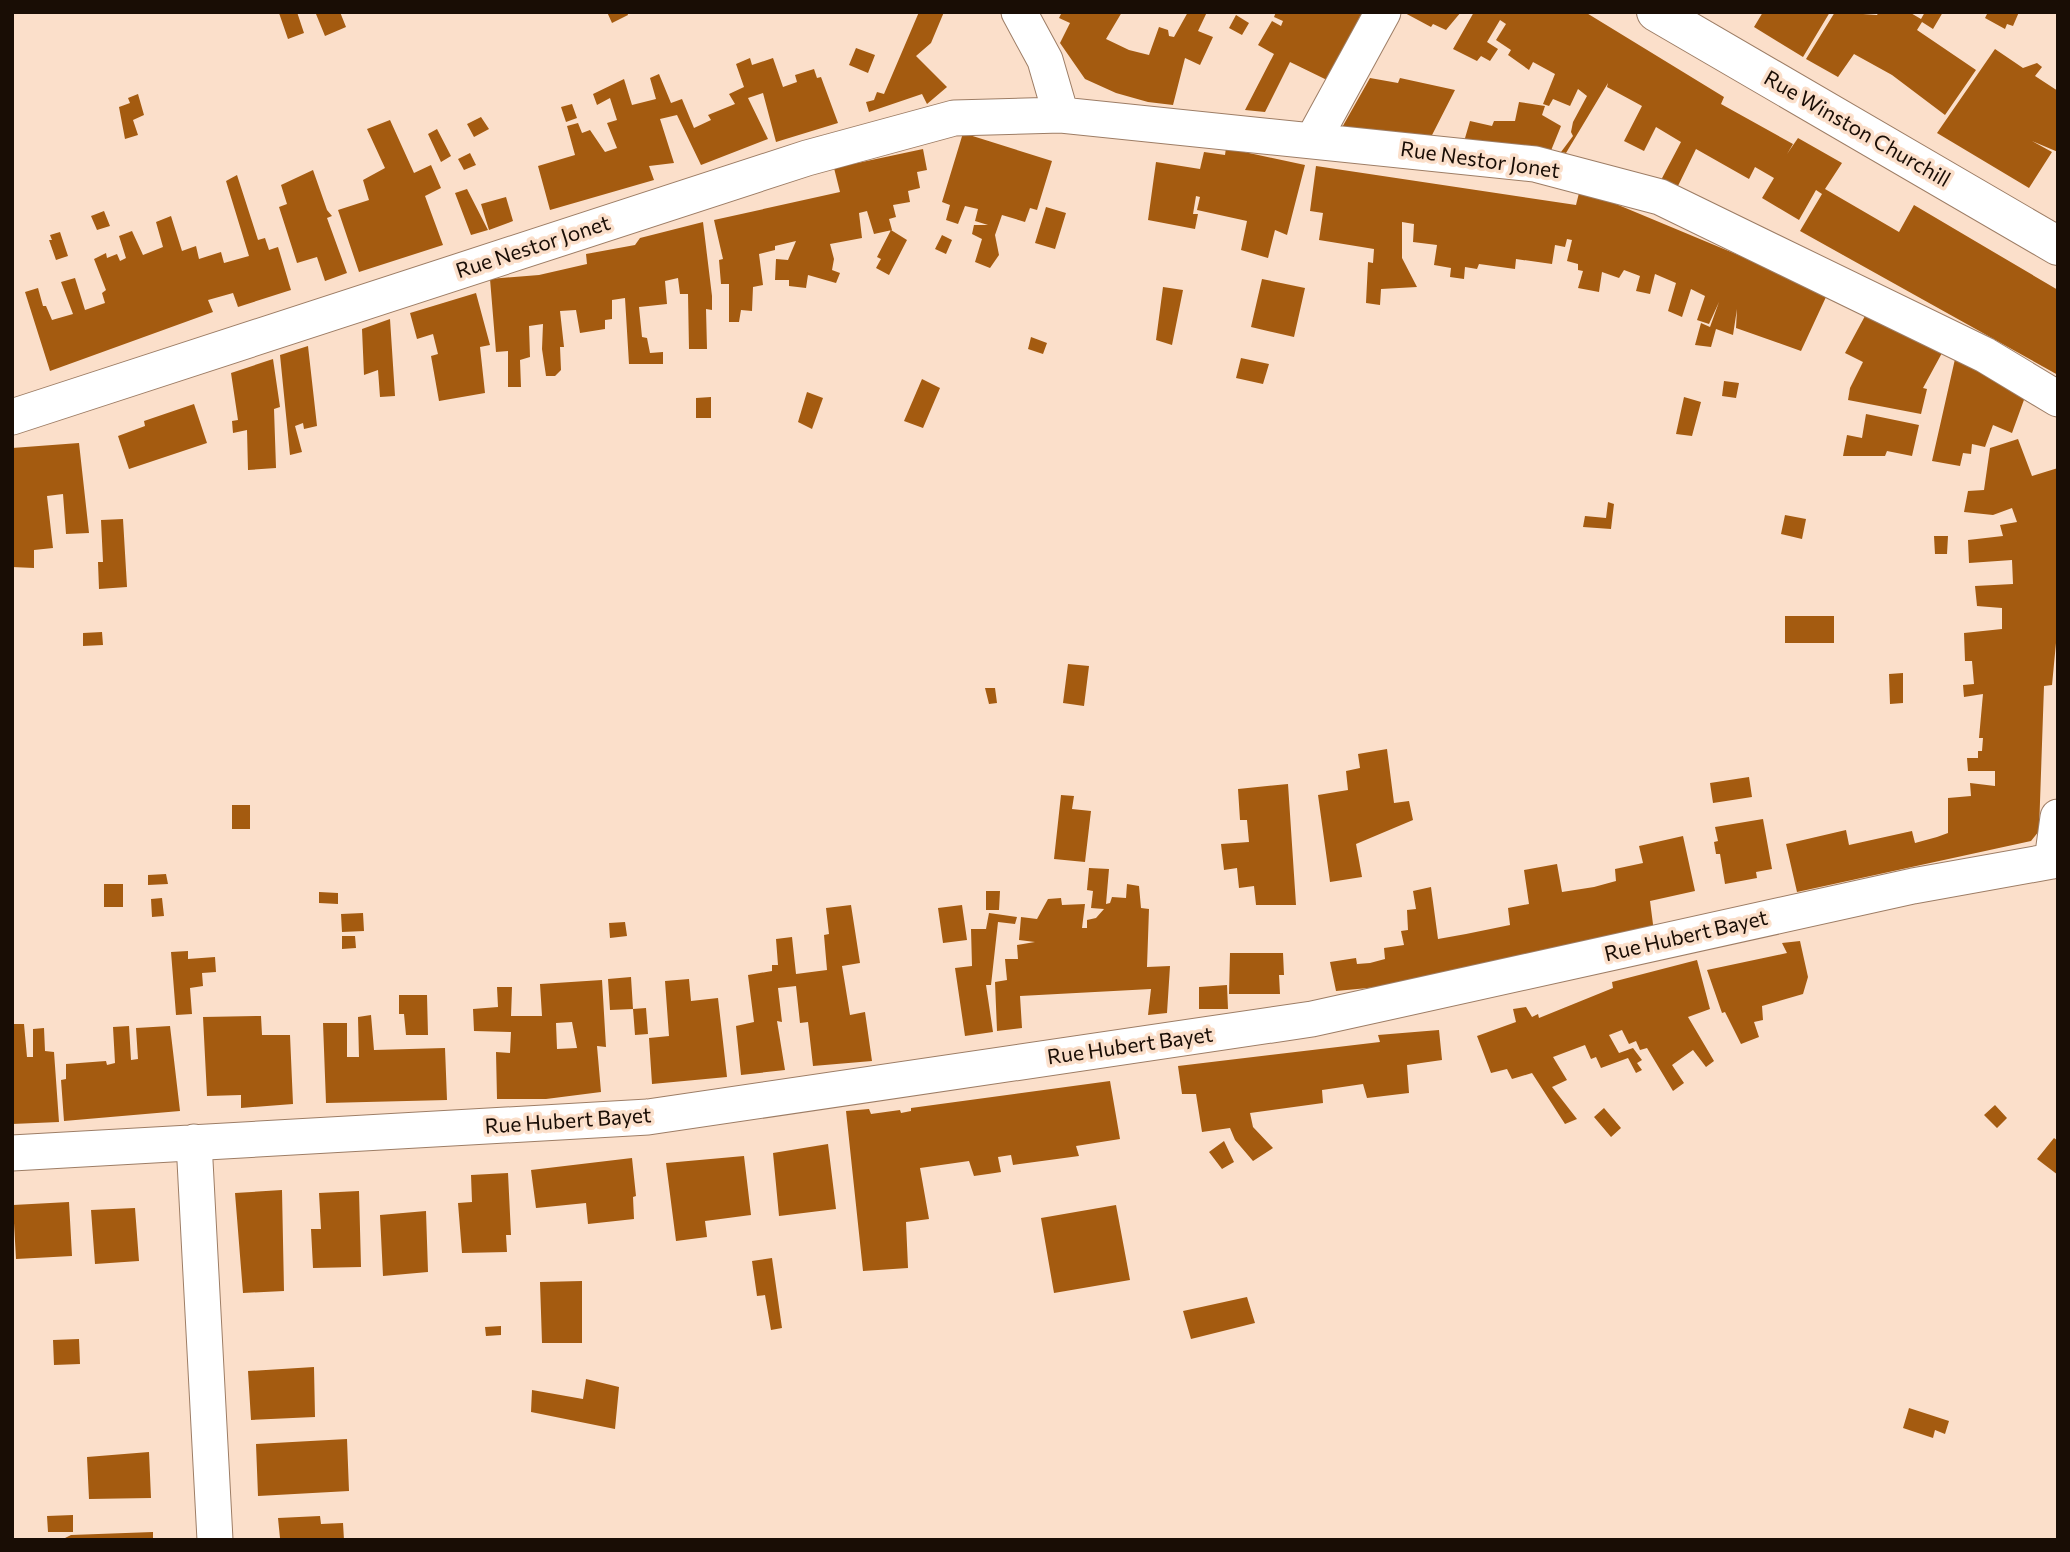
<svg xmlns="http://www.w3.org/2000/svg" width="2070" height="1552" font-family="Commissioner,sans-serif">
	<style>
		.building { fill: #a45b10; fill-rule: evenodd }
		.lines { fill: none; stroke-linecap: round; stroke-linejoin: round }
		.minor-casing { stroke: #9d7d65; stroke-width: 37 }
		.major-casing { stroke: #9d7d65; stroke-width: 40 }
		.minor { stroke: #fff; stroke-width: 35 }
		.major { stroke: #fff; stroke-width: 38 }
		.labels { text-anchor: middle; stroke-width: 7; stroke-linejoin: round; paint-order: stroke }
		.street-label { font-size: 21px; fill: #190d05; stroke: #fbdfca }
	</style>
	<rect width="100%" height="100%" fill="#fbdfca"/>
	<path class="building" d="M297,12L304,33L288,39L279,13Z
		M321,12H340L346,27L325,36L316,14Z
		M607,12H627L628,15L612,23Z
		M919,12H944L931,43L916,56L947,87L927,104L922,94L869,112L866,102L874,100L877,92L884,94Z
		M1062,12H1122L1106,39L1129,50L1149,55L1159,27L1168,30L1169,36L1174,37L1188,12H1207L1198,31L1213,37L1200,65L1185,58L1173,105L1148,102L1116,93L1085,79L1060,43L1070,23L1059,18Z
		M1276,12H1362L1329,81L1290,62L1265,112L1245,110L1274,54L1258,45L1272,21L1281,26L1283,21L1274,17Z
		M1403,12H1461L1446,30L1433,24L1431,27Z
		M1474,12H1585L1724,97L1721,104L1793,144L1787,154L1798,138L1842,163L1825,189L1899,232L1914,205L2058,290V375L1800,231L1822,194L1816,190L1799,220L1762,198L1774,178L1755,167L1749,179L1696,149L1676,190L1660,182L1681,142L1656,127L1644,151L1624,141L1642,106L1607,87L1608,83L1566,153L1561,152L1573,136L1571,132L1573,122L1587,96L1578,89L1570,106L1553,99L1549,106L1543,104L1555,74L1533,62L1529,70L1508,55L1511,50L1496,40L1506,24L1500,20L1487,42L1498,49L1490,61L1481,56L1477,61L1453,49Z
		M1763,12H1830L1803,57L1754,27Z
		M1835,12L1877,15L1879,12H1909L1921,19L1925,12H1943L1933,29L1922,22L1917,30L1976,70L1945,115L1892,75L1854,54L1838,77L1806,59Z
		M1988,12H2019L2013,26L2007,24L2005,29L1985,18Z
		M1236,15L1249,23L1242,35L1229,28Z
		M856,48L875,55L868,73L849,65Z
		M1995,49L2023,68L2037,63L2042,67L2035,76L2058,91V152L2032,141L2052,152L2029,188L1937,133Z
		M750,58L752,65L773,58L783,87L797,82L795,75L814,69L817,78L821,77L838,123L776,142L763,93L748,98L768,139L701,165L677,115L660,119L674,163L649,166L654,180L550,210L538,166L575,155L567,126L578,123L582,133L590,130L605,152L617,148L607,123L617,120L610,98L597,105L593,94L624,79L632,105L656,99L650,78L659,74L671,103L682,99L694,128L711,120L708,115L735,104L729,94L744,87L736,64Z
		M1370,78L1398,83L1400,78L1455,90L1430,139L1340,131Z
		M138,94L144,115L133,120L138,135L125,139L119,107L130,103L128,98Z
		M1519,102L1545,106L1542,115L1561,126L1550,153L1463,145L1470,121L1492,126L1494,121H1515Z
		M572,104L577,118L566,122L561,107Z
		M481,117L489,129L474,137L467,124Z
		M390,120L414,173L431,165L441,188L425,196L443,245L359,272L338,210L369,200L363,180L385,168L367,129Z
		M437,129L451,156L441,162L428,134Z
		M963,133L1052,161L1037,210L1030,208L1025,222L1002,215L995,235L999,255L990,268L975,262L982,239L972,234L974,225H988L975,221L978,209L965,206L958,224L946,220L950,205L942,202Z
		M1226,148L1305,165L1287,235L1275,230L1268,258L1241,250L1247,221L1197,210L1200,197L1196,196L1193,214H1198L1195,229L1148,220L1156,162L1200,169L1204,152L1225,155Z
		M923,149L927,170L917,172L920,188L908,191L910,202L893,205L896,217L889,219L892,230L874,234L867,211L859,213L862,238L830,244L834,259L832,270L840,273L836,283L808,275L806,288L789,286V280H775L776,259L788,260L796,241L775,246V250L759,254L763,285L753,287L752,311L741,310L739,322H729V284H721L719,260L723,259L714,220L840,192L834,168Z
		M470,153L476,165L464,170L458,159Z
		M1316,166L1576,205L1580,189L1755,262L1826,297L1801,351L1736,328L1737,309L1733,335L1716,329L1711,347L1695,345L1701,323L1710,327L1719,302L1709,324L1697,320L1705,296L1691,289L1682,317L1668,311L1676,283L1655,274L1650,294L1636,291L1640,276L1624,270L1619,278L1602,272L1599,292L1578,288L1583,271L1578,270V264L1567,261L1572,240L1567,239L1565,247L1555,245L1552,264L1516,259L1515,269L1479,264L1477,269L1465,267L1464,279L1450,277L1451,268L1434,265L1437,245L1413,242L1414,224L1402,222V258L1417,287L1381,289L1380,305L1366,303L1368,262L1373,263L1374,249L1319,240L1323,213L1310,211Z
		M313,170L327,210L332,216L327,218L347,273L325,281L317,257L297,263L279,207L287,204L281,185Z
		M237,175L258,240L265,238L269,250L278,247L291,290L238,307L233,293L208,300L213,312L50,371L25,292L38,288L43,306H46L52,320L73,314L61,282L75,278L85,310L105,303L102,293L106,290L94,259L106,253L107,258L117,254L120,261L126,258L119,236L132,231L143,255L163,247L156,222L171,216L182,251L196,246L199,259L221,252L224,263L249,256L226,181Z
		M467,189L488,230L471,235L455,193Z
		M506,197L513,221L489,230L481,204Z
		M1046,207L1066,213L1055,249L1035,243Z
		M104,211L110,226L97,230L91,216Z
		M703,222L712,296V310L706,309L707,349H689L688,294H680L678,278L665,281L667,304L639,307L642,337L647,338L650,353L663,352V364H629L625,298L612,300V319L605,320V329L580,333L576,310L560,311L564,347H560L561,370L555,376H546L542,349L543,324L529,326L530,357L520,360L521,387H508V351L496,352L490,279L539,275L587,264L586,254L635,245L640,238Z
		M891,230L907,240L889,275L876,268L881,259L877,257Z
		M60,232L68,256L56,260L49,240H52L50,235Z
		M942,235L952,240L946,254L935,249Z
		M1262,279L1305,288L1294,337L1251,327Z
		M1163,287L1183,290L1172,345L1156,340Z
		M476,293L490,345L480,347L485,393L439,401L431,356L438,354L433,334L417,339L410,313Z
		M1865,316L1942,353L1923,388L1927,389L1921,414L1848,400L1850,388L1863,362L1845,353Z
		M390,319L395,396L380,397L378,370L364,375L362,329Z
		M1031,337L1047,343L1043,354L1028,349Z
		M308,346L317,426L304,429L303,423L295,426L302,452L290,455L280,355Z
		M1241,358L1269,364L1263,384L1236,378Z
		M273,359L280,407L274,409L276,468L248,470L247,430L233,433L232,421L238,420L231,373Z
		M1955,359L2025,397L2012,433L1993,425L1985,447L1972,444L1971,454L1963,453L1960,466L1932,461Z
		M922,379L940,388L923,428L904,421Z
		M1724,381L1739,383L1736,398L1722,396Z
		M807,392L823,398L812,429L798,422Z
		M711,397V418H696V398Z
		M1684,397L1701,402L1692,436L1676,434Z
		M194,404L207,443L129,469L118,436L145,426L144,421Z
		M1866,414L1919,425L1912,456L1887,451L1885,456H1843L1847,435L1862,438Z
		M2018,439L2032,476L2058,468V622L2052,685L2044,686L2039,831L2031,841L1797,892L1786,844L1846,830L1849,845L1912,831L1915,843L1937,837L1948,833V798L1971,796L1970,783L1995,786V771H1968L1967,758H1978V751H1982L1983,738H1979L1983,694L1964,697L1963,685L1974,684L1972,661H1965L1964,633L2002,629V608L1977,606L1975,586L2013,584L2012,560L1969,563L1968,540L2003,536L2000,525L2017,522L2012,508L1993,515L1964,512L1968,491L1984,490L1990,448Z
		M79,443L89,533L66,534L63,494L47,496L53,548L34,550V568L12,567V448Z
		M1608,502L1614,504L1611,529L1583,527L1585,516L1606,518Z
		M1785,515L1806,519L1802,539L1781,534Z
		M123,519L127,587L99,589L98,562H103L101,520Z
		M1934,536H1948L1947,554H1935Z
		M1785,616H1834V643H1785Z
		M102,632L103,645L83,646V633Z
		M1068,664L1089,666L1084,706L1063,703Z
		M1903,673V703L1890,704L1889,674Z
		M985,688H995L997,703L989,704Z
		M1387,749L1394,803L1409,801L1413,820L1356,844L1362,877L1330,882L1318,795L1348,790L1346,771L1360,768L1358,754Z
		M1749,777L1752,797L1713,803L1710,783Z
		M1288,784L1296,905H1256L1254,886L1239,888L1237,868L1224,870L1221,844L1249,842L1247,820H1240L1238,789Z
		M1061,795L1074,796L1072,809L1091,811L1085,862L1054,859Z
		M232,805H250V829H232Z
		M1763,819L1772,869L1756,872L1757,878L1725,884L1720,854H1716L1714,842L1718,841L1715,827Z
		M1683,836L1695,891L1650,901L1654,932L1389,986L1336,991L1330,962L1356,958L1357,964L1370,963L1385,959L1384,948L1404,945L1401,931L1408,930L1407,910L1416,909L1413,891L1431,887L1438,939L1466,934L1510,925L1508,908L1529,904L1524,870L1557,864L1562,892L1594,887L1616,881L1615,869L1643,863L1639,846Z
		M1089,868L1109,869L1106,904L1110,903L1112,897L1126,898L1127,884L1139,886L1141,908L1149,909L1147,967L1170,966L1167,1013L1148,1015L1151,989L1020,996L1022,1028L997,1031L995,982L1007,980L1005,959H1018L1017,945L1035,942L1019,940L1021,917L1037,919L1048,899L1061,898L1062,905L1085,904L1082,928H1087V920L1096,918L1104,909L1091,908L1093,891L1087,890Z
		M166,874L168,884L148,885V875Z
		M104,884H123V907H104Z
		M986,891H1000L999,910H986Z
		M319,892L338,893V904L319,903Z
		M162,898L164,916L152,917L151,899Z
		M851,905L860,963L842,966L850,1015L865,1012L872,1061L813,1066L808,1022L800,1023L796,986L778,988L782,1022L777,1021L785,1070L741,1075L736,1026L754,1022L748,975L772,971V965H778L776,939L792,937L796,974L827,970L824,935L829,934L826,908Z
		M962,905L967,940L943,943L938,908Z
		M363,913L364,931L342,932L341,914Z
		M989,913L1017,917L1015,924L998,922L991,985H986L993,1032L965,1036L955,968L972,966L971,929H986Z
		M625,922L627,936L610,938L609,923Z
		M342,936H355L356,948L342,949Z
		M1800,941L1808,977L1803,994L1762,1006L1763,1020L1754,1022L1759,1037L1741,1044L1725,1012L1722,1013L1707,970L1787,953L1782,943Z
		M188,951V959L215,957L216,972L202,973L203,986L190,988L192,1014L176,1015L171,952Z
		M1230,953H1283L1284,975H1279L1280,994H1229Z
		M1697,960L1710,1009L1688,1017L1714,1061L1706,1067L1693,1050L1672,1065L1684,1083L1673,1091L1647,1048L1640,1050L1636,1041L1629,1044L1622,1030L1609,1035L1619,1053L1633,1048L1642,1060L1637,1063L1642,1070L1636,1073L1628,1058L1601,1068L1596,1057L1591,1059L1585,1045L1553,1057L1567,1080L1552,1087L1577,1119L1565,1124L1532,1073L1512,1079L1507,1069L1491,1073L1477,1036L1516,1022L1513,1009L1526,1007L1532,1017L1538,1014L1539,1018L1613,988L1612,982Z
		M631,977L633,1009L610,1010L608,979Z
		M689,979L691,1001L718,998L727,1077L652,1084L649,1038L669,1036L665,981Z
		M602,980L606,1047L597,1046L601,1092L546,1099H497L496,1052L510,1053L511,1032L474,1031L473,1009L498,1007L497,987H512L511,1016H542L540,984ZM572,1022L577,1048L557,1049L556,1023Z
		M1227,985L1228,1009H1199V987Z
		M399,995H427L428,1035H406L404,1014H399Z
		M646,1008L648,1034L635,1035L633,1009Z
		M371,1015L374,1050L445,1048L447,1100L326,1103L323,1023H347V1057H359L358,1017Z
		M261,1016L262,1035H290L293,1104L241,1108V1095L207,1096L203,1017Z
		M12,1024H24L27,1057H33V1029L44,1028L45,1051L54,1052L59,1122L12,1124Z
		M129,1026L131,1060L138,1059L136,1028L170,1026L180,1111L64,1121L61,1080L66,1079V1064L106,1061L107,1065L115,1063L113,1027Z
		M1439,1030L1442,1060L1407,1065L1409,1093L1367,1098L1363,1084L1322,1090L1323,1103L1250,1113L1253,1127L1273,1148L1253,1161L1235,1140L1230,1128L1202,1132L1196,1094H1182L1178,1066L1380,1042L1378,1035Z
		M1110,1081L1120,1139L1076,1146L1079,1156L1013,1165L1011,1155L998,1157L1001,1172L995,1173L974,1176L969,1161L920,1168L929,1219L906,1222L908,1268L863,1271L846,1111L869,1109L871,1114L900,1110L901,1113L911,1111V1108Z
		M1995,1105L2007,1118L1997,1128L1984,1115Z
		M1604,1108L1621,1128L1611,1137L1594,1117Z
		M2054,1138L2058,1141V1175L2037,1159Z
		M1224,1141L1234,1162L1222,1169L1209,1152Z
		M828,1144L836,1209L779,1216L773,1153Z
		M744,1156L751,1215L705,1221L707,1237L676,1241L666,1163Z
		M632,1158L636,1196L633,1197L634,1219L588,1224L586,1203L536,1208L531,1170Z
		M508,1173L511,1235H506L507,1252L462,1253L458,1203L472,1202L471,1175Z
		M282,1190L284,1291L243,1293L235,1193Z
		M359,1191L361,1267L313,1268L311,1229H321L319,1193Z
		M69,1202L72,1256L16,1259L13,1205Z
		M1116,1205L1130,1280L1054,1293L1041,1218Z
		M135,1208L139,1261L95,1264L91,1210Z
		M426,1211L428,1272L383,1276L380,1215Z
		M772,1258L782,1328L771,1330L765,1295L757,1296L752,1261Z
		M582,1281V1343H542L540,1282Z
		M1247,1297L1255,1323L1191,1339L1183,1311Z
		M501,1326V1335L486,1336L485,1327Z
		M79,1339L80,1364L54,1365L53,1340Z
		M314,1367L315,1417L251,1420L248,1371Z
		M586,1379L619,1387L615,1429L531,1412L532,1390L583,1399Z
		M1909,1408L1949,1421L1945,1434L1935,1430L1933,1438L1903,1428Z
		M347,1439L349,1491L258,1496L256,1444Z
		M149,1452L151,1498L89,1499L87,1457Z
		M73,1515V1532H48L47,1516Z
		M320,1516L321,1524L343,1523L344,1540L280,1538L278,1518Z
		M153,1532V1540H61L71,1535Z"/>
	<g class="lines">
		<defs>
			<path id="minor" d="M1019,12L1045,60L1061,115
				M1313,140L1383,12
				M12,417L807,158L954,118L1061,115L1535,164L1660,197L1985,355L2058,399
				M2052,861L2058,817
				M194,1142L215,1540
				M12,1153L648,1117L1312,1019L1913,886L2052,861"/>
			<path id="major" d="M1656,12L2058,246"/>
		</defs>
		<use href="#minor" class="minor-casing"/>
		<use href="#major" class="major-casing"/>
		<use href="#minor" class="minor"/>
		<use href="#major" class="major"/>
	</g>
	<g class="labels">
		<g class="street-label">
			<text transform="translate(1857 129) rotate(30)" y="7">Rue Winston Churchill</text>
			<text transform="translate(1480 160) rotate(8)" y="7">Rue Nestor Jonet</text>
			<text transform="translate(533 247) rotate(-18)" y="7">Rue Nestor Jonet</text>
			<text transform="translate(1686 936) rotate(-13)" y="7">Rue Hubert Bayet</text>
			<text transform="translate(1130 1046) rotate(-8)" y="7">Rue Hubert Bayet</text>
			<text transform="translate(568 1121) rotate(-4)" y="7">Rue Hubert Bayet</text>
		</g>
	</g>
	<rect width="2070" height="1552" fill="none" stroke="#190d05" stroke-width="28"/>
</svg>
